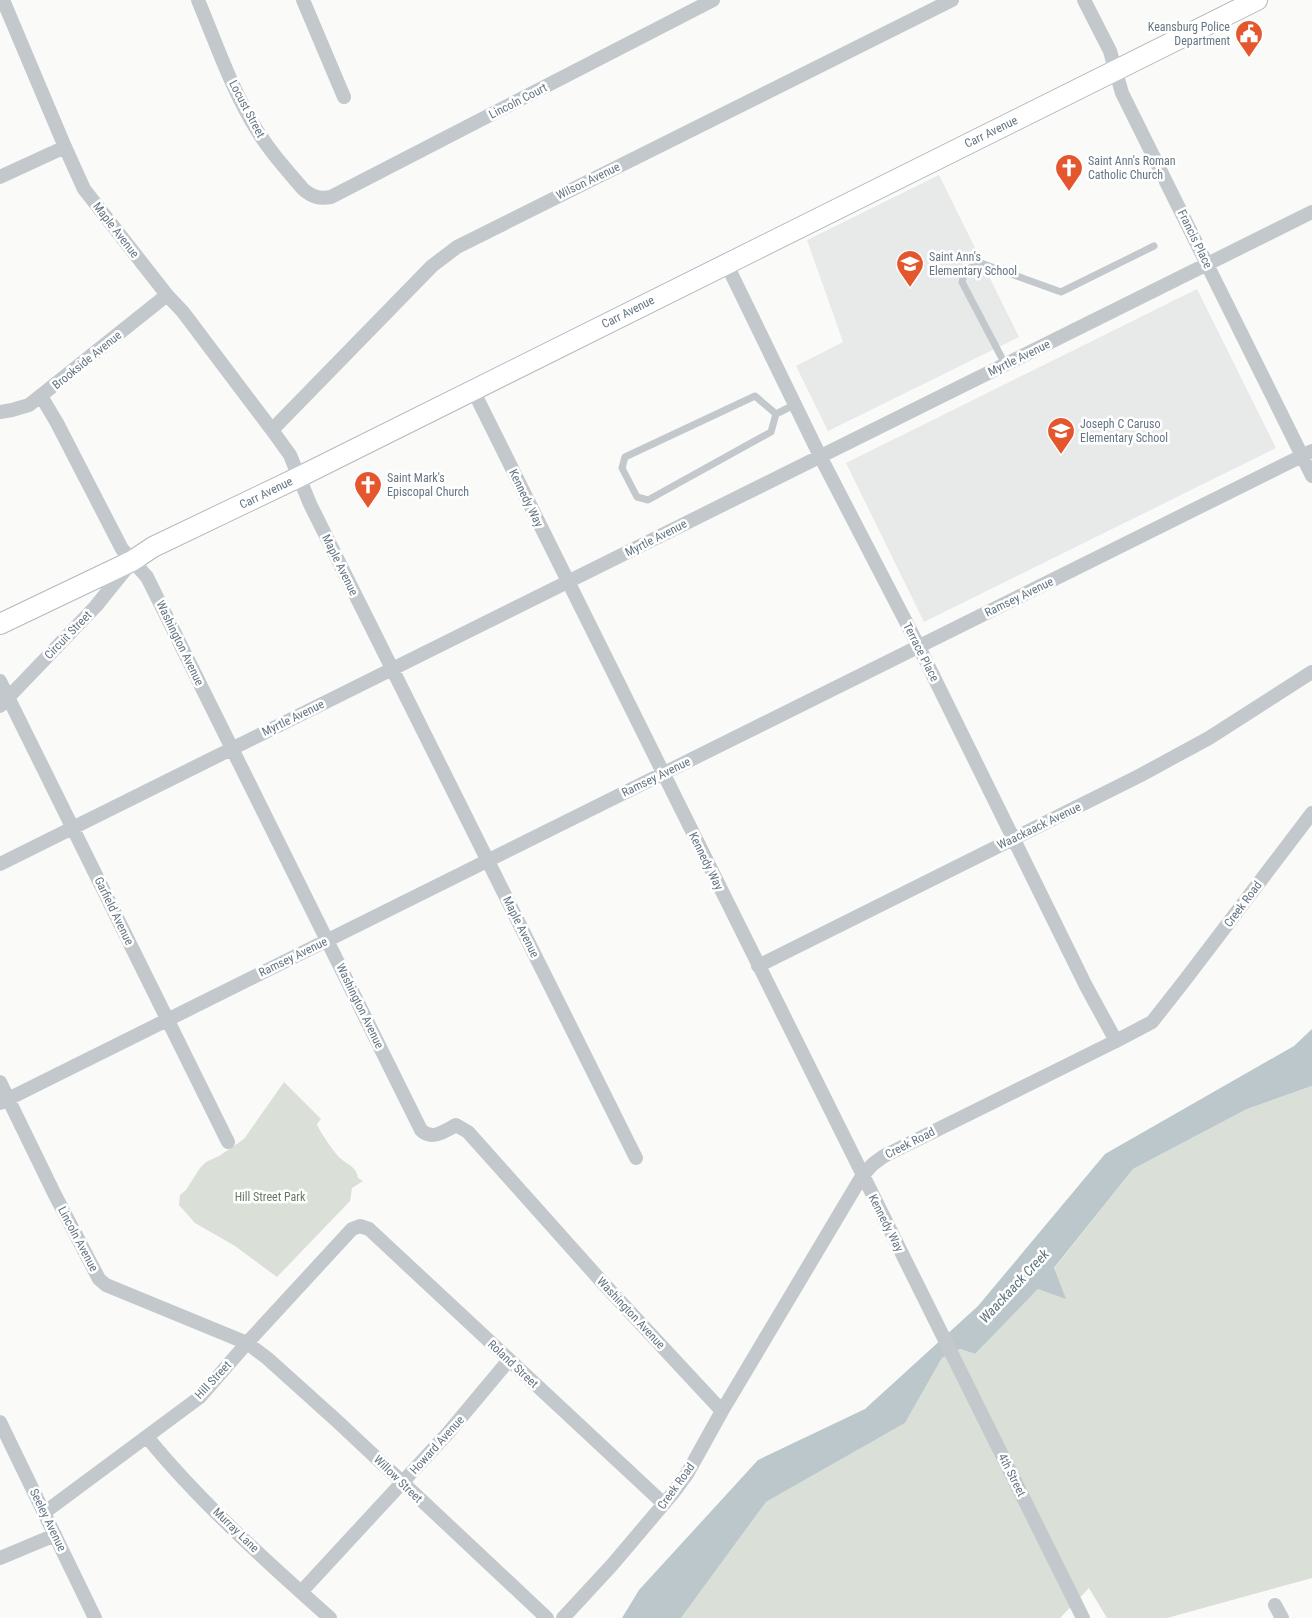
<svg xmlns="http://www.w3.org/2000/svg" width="1312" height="1618" font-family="'Roboto Condensed',sans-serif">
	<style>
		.built { fill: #e8e9e9 }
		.green { fill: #dadfd7 }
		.water { fill: #bbc7cb }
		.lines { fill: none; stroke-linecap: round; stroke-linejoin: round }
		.secondary-casing { stroke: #b3babf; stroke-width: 22 }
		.lane { stroke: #c3c8cc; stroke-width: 7 }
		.street { stroke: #c3c8cc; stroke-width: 14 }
		.secondary { stroke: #fff; stroke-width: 20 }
		.labels { text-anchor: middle; stroke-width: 5; stroke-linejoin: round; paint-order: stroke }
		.poi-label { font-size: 12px; fill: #657683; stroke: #fff; text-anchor: start }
		.street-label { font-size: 12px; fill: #657683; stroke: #fff }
		.park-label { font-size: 12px; fill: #687a64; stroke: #fff }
		.water-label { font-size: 14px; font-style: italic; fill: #60757c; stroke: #fff }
	</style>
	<rect width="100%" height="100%" fill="#fafaf8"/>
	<path class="built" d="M939,175L1019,337L828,431L796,366L843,342L807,240Z
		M1197,289L1276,448L924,622L846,463Z"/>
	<path class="green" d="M284,1082L321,1119L317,1124C318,1129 335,1154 340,1158C348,1165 357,1167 358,1178L363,1181L352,1188L350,1201L277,1277L235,1246L195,1223L179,1205L180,1195L186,1190L200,1168L206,1162L219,1156L244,1139Z
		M1312,1086V1578L1167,1618H1107L1089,1588L1060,1618H681L766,1502L905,1423L942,1358L960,1349L975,1354L1038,1289L1133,1169L1247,1109Z"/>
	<path class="water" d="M1312,1029V1086L1247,1109L1133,1169L1054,1268L1066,1299L1038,1289L975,1354L960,1349L942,1358L905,1423L766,1502L681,1618H622L639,1590L758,1460L865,1409L978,1306L1105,1154L1294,1046Z"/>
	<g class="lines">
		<defs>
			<path id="secondary" d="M0,624L132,561L153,547L299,477L1257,0"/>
		</defs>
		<use href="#secondary" class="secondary-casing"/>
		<path class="lane" d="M1005,364L962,282L965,271L981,263L1061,292L1154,246
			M755,396L776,414L771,432L648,500L637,497L622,468L625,457Z
			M776,414L796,404"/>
		<path class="street" d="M3,0L65,147L84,189L167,295L183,312L272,430L290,455L310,504L636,1158
			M198,0C215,41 230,84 252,122C266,147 285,168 303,189C312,197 319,199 331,197L713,0
			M303,0L344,97
			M1084,0L1110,51L1122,93L1312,476
			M0,177L65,147
			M726,263L820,456L919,647L1086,986L1116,1041
			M473,390L1083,1618
			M41,396L57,423L122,549L147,577L421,1130C432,1141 445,1131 456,1125L468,1132L602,1282L722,1411
			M0,412L12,410L29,405L167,295
			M272,430L432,266L457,247L952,0
			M0,681L228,1142
			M0,706L96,606L129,565
			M0,864L1312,212
			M758,966L1139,776L1209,738L1312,672
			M0,1082L55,1195L99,1279L106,1285L247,1343L267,1358L337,1421L547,1618
			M0,1103L1312,451
			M0,1422L95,1618
			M147,1437C199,1501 267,1562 330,1618
			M45,1512L200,1397L247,1343L352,1229L360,1226L369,1229L664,1504
			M0,1558L55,1535
			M301,1592L448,1433L509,1360
			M1275,1605L1282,1618
			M563,1618L612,1565L673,1493L687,1474L722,1411L862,1176L873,1164L884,1156L1116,1041L1152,1022L1185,980L1312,813"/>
		<use href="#secondary" class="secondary"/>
	</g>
	<defs>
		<symbol id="civic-pin" viewBox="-11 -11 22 30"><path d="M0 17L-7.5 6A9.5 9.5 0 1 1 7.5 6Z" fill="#e4572e" stroke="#fff"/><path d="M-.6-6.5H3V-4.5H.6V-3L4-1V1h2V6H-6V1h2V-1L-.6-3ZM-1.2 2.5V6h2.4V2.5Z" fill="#fff"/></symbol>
		<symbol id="church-pin" viewBox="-11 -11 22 30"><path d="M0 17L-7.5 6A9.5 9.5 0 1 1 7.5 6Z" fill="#e4572e" stroke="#fff"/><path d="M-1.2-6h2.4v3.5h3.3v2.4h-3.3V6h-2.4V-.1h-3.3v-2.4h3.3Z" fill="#fff"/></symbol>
		<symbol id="school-pin" viewBox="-11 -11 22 30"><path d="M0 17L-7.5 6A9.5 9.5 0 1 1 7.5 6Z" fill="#e4572e" stroke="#fff"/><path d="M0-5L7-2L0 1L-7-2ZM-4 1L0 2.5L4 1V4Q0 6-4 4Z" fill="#fff"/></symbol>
	</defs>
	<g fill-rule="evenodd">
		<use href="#civic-pin" x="1233" y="18" width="32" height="43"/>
		<use href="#church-pin" x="1053" y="152" width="32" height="43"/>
		<use href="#school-pin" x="894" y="248" width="32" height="43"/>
		<use href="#school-pin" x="1045" y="415" width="32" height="43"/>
		<use href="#church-pin" x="352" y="469" width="32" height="43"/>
	</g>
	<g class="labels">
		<g class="poi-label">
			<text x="1230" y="31" text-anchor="end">Keansburg Police<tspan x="1230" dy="14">Department</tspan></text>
			<text x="1088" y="165">Saint Ann's Roman<tspan x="1088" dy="14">Catholic Church</tspan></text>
			<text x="929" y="261">Saint Ann's<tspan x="929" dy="14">Elementary School</tspan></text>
			<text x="1080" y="428">Joseph C Caruso<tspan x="1080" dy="14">Elementary School</tspan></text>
			<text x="387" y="482">Saint Mark's<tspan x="387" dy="14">Episcopal Church</tspan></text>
		</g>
		<g class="street-label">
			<text transform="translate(518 101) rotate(-27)" y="4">Lincoln Court</text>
			<text transform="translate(247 109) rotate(62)" y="4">Locust Street</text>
			<text transform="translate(991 132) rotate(-26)" y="4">Carr Avenue</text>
			<text transform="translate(588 181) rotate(-26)" y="4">Wilson Avenue</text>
			<text transform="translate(116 230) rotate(52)" y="4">Maple Avenue</text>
			<text transform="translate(1195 239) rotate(64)" y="4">Francis Place</text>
			<text transform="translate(628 312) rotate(-27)" y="4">Carr Avenue</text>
			<text transform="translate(1019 358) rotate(-26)" y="4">Myrtle Avenue</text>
			<text transform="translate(87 360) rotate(-39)" y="4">Brookside Avenue</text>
			<text transform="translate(266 493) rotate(-26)" y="4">Carr Avenue</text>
			<text transform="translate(526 498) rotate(64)" y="4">Kennedy Way</text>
			<text transform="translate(656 538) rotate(-27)" y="4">Myrtle Avenue</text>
			<text transform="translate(340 565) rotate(64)" y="4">Maple Avenue</text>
			<text transform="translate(1019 597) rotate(-26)" y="4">Ramsey Avenue</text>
			<text transform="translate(68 635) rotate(-46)" y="4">Circuit Street</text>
			<text transform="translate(180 643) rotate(64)" y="4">Washington Avenue</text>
			<text transform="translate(921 652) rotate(63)" y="4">Terrace Place</text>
			<text transform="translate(293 718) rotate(-26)" y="4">Myrtle Avenue</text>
			<text transform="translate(656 777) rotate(-26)" y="4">Ramsey Avenue</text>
			<text transform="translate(1039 826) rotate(-26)" y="4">Waackaack Avenue</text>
			<text transform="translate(706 861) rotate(64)" y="4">Kennedy Way</text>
			<text transform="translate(1243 904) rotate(-53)" y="4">Creek Road</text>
			<text transform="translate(114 911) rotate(64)" y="4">Garfield Avenue</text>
			<text transform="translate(521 927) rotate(64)" y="4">Maple Avenue</text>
			<text transform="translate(293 957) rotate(-26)" y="4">Ramsey Avenue</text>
			<text transform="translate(360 1006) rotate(64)" y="4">Washington Avenue</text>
			<text transform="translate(910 1143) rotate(-27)" y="4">Creek Road</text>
			<text transform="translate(886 1223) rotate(63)" y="4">Kennedy Way</text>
			<text transform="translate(78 1239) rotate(62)" y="4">Lincoln Avenue</text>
			<text transform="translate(631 1313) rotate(47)" y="4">Washington Avenue</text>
			<text transform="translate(513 1364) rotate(43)" y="4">Roland Street</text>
			<text transform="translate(213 1380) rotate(-47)" y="4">Hill Street</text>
			<text transform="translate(437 1445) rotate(-48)" y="4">Howard Avenue</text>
			<text transform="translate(1012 1475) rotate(63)" y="4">4th Street</text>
			<text transform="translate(398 1479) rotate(44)" y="4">Willow Street</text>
			<text transform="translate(676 1486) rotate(-54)" y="4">Creek Road</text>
			<text transform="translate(48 1520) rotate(64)" y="4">Seeley Avenue</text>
			<text transform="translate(236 1530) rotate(44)" y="4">Murray Lane</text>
		</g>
		<g class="park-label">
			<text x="270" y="1201">Hill Street Park</text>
		</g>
		<g class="water-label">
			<text transform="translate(1014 1286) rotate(-47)" y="5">Waackaack Creek</text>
		</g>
	</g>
</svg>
